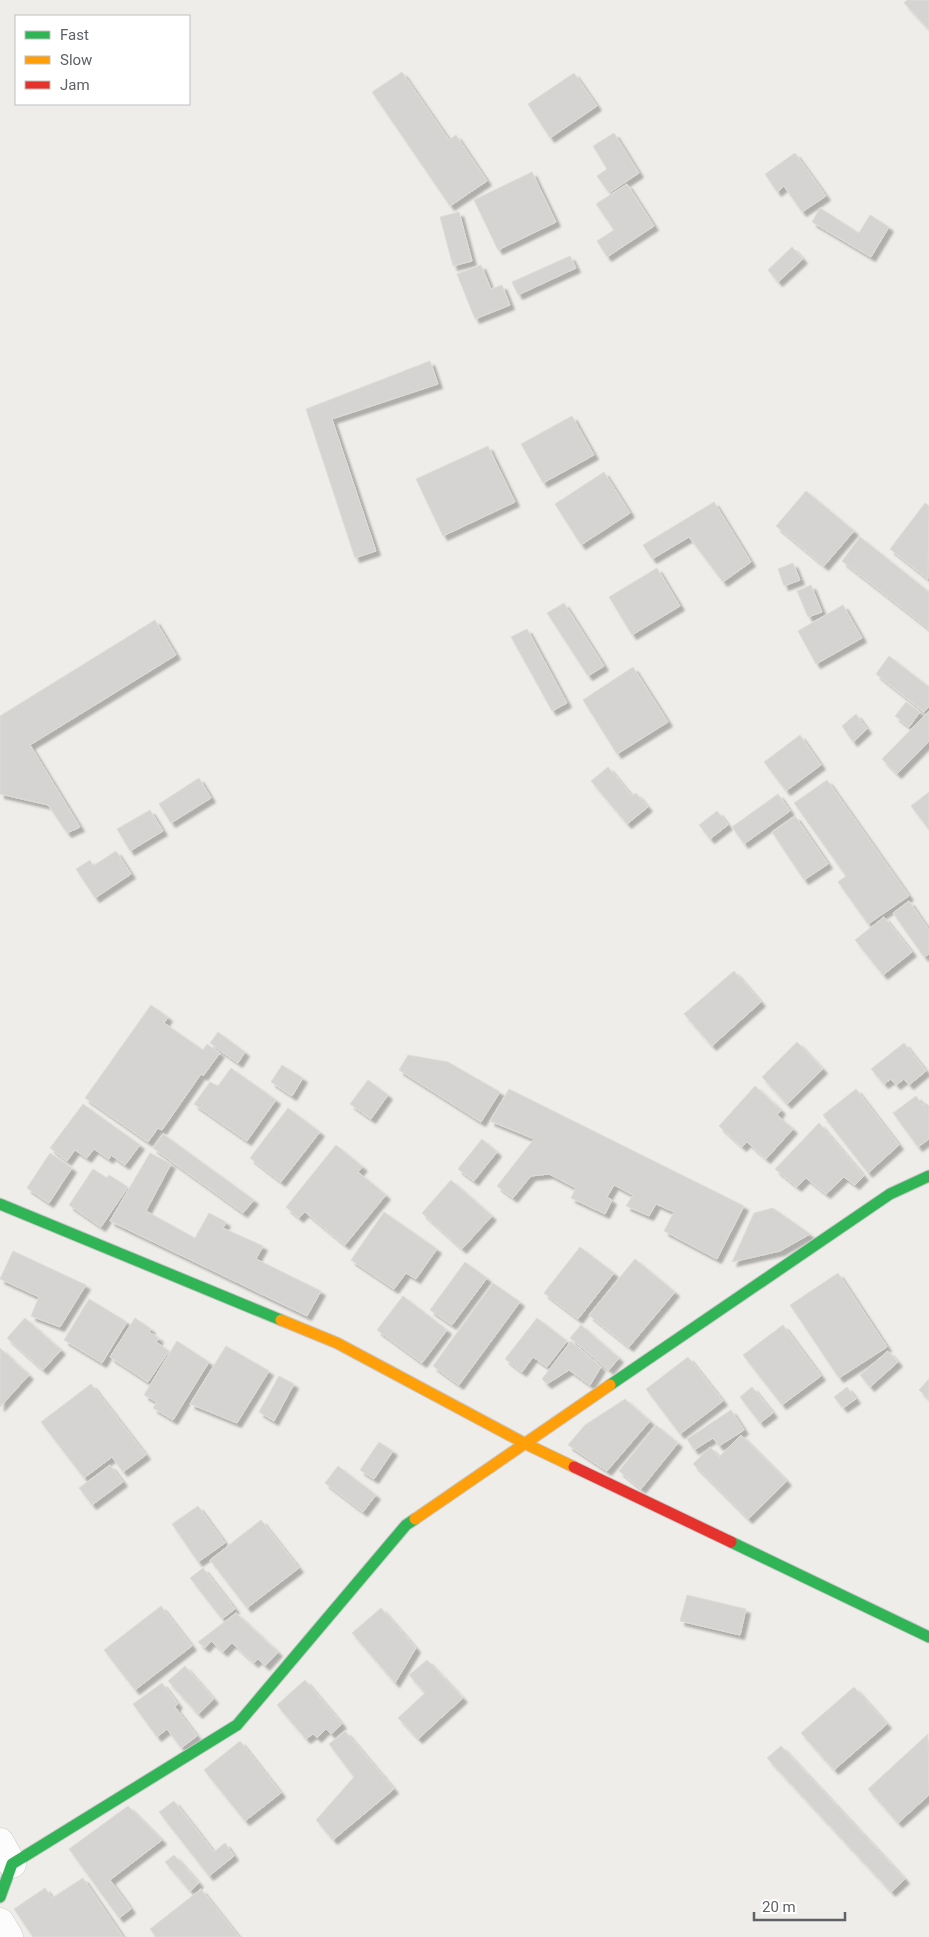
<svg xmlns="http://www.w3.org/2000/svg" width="929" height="1937" font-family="Roboto,sans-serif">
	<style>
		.building { fill: #d5d4d2; stroke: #dedcd8; filter: url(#shadow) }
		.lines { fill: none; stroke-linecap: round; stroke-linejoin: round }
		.street-casing { stroke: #cacbcb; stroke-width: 29 }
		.fast-casing { stroke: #c9c9ca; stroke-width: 13 }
		.slow-casing { stroke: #c9c9ca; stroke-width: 13 }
		.jam-casing { stroke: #c9c9ca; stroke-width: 13 }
		.street { stroke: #fcfcfc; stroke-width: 28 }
		.fast { stroke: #30b455; stroke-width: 11 }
		.slow { stroke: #ff9f0a; stroke-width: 11 }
		.jam { stroke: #e5322d; stroke-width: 11 }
	</style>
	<defs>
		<filter id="shadow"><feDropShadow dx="4.5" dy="4.5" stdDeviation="1" flood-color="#0004"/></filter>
	</defs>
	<rect width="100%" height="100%" fill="#eeede9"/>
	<path class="building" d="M907,0H929V29L904,3Z
		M402,72L449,140L456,135L487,181L450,206L372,92Z
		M574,73L597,106L550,138L528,104Z
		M614,133L639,173L609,193L597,176L607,169L593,146Z
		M795,153L826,196L802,212L784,186L777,192L765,174Z
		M532,172L556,222L498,250L474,200Z
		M627,184L654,226L607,257L597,241L614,230L596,204Z
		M820,208L859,233L870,215L889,227L871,257L812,222Z
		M459,212L472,261L453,266L440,217Z
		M792,247L803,259L778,282L768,270Z
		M570,256L576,268L518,295L512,282Z
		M481,265L491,289L502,285L510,305L475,319L457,274Z
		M430,361L438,384L332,419L376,551L355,558L306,409Z
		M572,416L594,455L543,483L521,444Z
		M488,446L515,502L443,536L416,479Z
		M604,472L630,513L581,545L555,504Z
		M806,491L854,531L824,566L776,526Z
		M714,502L751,562L723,582L689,537L652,559L643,545Z
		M925,503L929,506L928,579L890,549Z
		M860,537L929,592V629L842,561Z
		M793,563L800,580L784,586L778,569Z
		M657,568L680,606L632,635L609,597Z
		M811,585L822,612L808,617L797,591Z
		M564,603L604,666L588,676L547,613Z
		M843,605L862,638L816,664L798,631Z
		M155,620L176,655L30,745L80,827L67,833L48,805L0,794V716Z
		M527,629L567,703L552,711L511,637Z
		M889,656L929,687V706L924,712L876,674Z
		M633,667L668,722L617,754L583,700Z
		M906,702L920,712L909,727L895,716Z
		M929,711V741L897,774L882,759Z
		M856,714L867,729L853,742L842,726Z
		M800,735L821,765L786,791L764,762Z
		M608,767L632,796L636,793L648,807L627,824L591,781Z
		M199,778L211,798L171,823L159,804Z
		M827,780L909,896L868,924L838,882L846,876L794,803Z
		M929,792V827L928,828L911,806Z
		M778,794L790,811L744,844L732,827Z
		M150,810L163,831L130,851L117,829Z
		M717,811L728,825L710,839L699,825Z
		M795,816L828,864L804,880L772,832Z
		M116,851L131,874L95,898L76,869L90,860L93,866Z
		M909,901L929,930V954L924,957L893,913Z
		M884,917L912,952L883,975L855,940Z
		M734,971L761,1002L712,1046L684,1014Z
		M151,1005L168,1017L164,1023L203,1050L207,1044L220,1053L203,1076L201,1074L162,1130L158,1128L148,1142L85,1098Z
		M218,1032L245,1052L238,1063L210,1043Z
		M797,1042L823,1069L787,1104L762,1077Z
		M904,1043L926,1071L909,1085L904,1079L896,1085L891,1079L884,1084L871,1069Z
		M408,1055L448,1062L500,1092L481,1122L399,1070Z
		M282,1065L303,1078L292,1096L271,1082Z
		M231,1068L276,1100L247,1141L194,1104L210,1082L218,1086Z
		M368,1080L388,1095L371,1119L350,1104Z
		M755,1086L781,1110L777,1115L793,1129L766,1159L747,1142L742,1147L719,1126Z
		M509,1089L744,1206L717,1259L664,1231L674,1212L656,1204L649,1216L626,1206L633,1195L614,1185L607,1197L612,1200L605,1214L571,1198L576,1188L549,1174L531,1176L513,1198L497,1186L534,1139L490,1121Z
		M856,1089L899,1145L868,1173L823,1115Z
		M916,1096L923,1105L926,1103L929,1106V1139L918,1147L893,1113Z
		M83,1104L140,1145L125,1165L111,1155L109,1159L94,1149L87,1158L75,1150L67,1161L50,1148Z
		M288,1108L320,1132L281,1182L250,1158Z
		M819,1123L864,1176L855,1185L844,1177L826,1194L806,1178L797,1187L775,1169Z
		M163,1134L254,1200L243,1213L153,1148Z
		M482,1139L497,1152L474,1181L458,1169Z
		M336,1145L363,1167L358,1172L386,1195L345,1245L305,1212L299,1218L286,1207Z
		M50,1153L72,1168L49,1203L27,1188Z
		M150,1153L171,1164L146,1211L195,1238L209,1213L226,1222L223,1228L263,1246L256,1259L321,1291L307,1316L110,1221Z
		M93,1169L107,1178L109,1175L128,1187L101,1227L69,1205Z
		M451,1180L492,1216L462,1249L422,1213Z
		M773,1208L810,1234L780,1251L732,1262L754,1213Z
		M384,1212L437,1249L416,1279L406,1273L394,1289L351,1260Z
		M580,1247L614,1273L578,1319L544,1293Z
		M13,1251L86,1285L60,1327L31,1316L39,1297L0,1279Z
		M635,1259L675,1292L629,1347L589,1315Z
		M465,1262L487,1278L452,1325L430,1310Z
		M838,1273L887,1347L839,1378L790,1305Z
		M493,1283L520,1302L459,1385L433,1366Z
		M403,1296L447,1330L422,1363L377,1330Z
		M89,1299L127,1322L102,1363L64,1340Z
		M25,1318L61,1350L43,1370L7,1338Z
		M135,1318L151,1329L149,1332L159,1338L156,1342L169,1351L148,1382L110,1357Z
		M537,1318L567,1341L547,1367L533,1357L522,1372L505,1359Z
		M581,1325L619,1358L609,1370L570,1338Z
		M783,1325L821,1376L782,1405L743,1355Z
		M177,1341L209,1362L173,1420L153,1408L157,1402L144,1395Z
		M571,1341L601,1367L590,1385L569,1370L547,1384L542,1379Z
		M226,1346L269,1371L237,1423L190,1404Z
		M0,1348L29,1375L0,1407Z
		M888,1351L898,1362L870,1387L860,1375Z
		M688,1357L723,1401L680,1434L646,1389Z
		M279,1376L294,1384L274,1421L259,1412Z
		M929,1379V1399L919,1390Z
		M91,1384L146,1455L123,1472L112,1457L84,1478L41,1422Z
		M752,1387L773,1413L760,1423L740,1397Z
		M847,1387L856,1399L843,1408L834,1397Z
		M625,1399L650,1421L607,1471L568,1445L585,1425Z
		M731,1410L744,1430L719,1446L713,1438L694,1450L687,1439Z
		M656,1425L678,1443L641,1489L619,1471Z
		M741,1435L787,1481L748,1519L693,1464L710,1447L719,1457Z
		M379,1442L393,1451L374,1479L360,1470Z
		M110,1465L123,1482L92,1505L79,1488Z
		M338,1466L376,1495L363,1512L325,1483Z
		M198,1506L225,1543L198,1562L172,1524Z
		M261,1520L299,1568L247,1608L210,1560Z
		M203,1568L235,1609L222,1619L190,1578Z
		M687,1595L746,1609L740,1635L680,1621Z
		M161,1606L192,1646L135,1690L104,1650Z
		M381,1608L416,1648L395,1683L352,1633Z
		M236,1613L278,1652L265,1666L258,1659L254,1663L232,1643L223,1652L211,1641L205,1648L198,1642Z
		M427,1660L463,1698L418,1739L398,1718L425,1693L409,1675Z
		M185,1666L214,1699L198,1714L168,1681Z
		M305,1680L342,1724L331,1734L326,1729L317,1738L313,1734L306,1739L277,1705Z
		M162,1683L178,1704L175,1707L197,1736L181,1748L167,1729L157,1737L133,1704Z
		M854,1687L887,1724L834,1770L801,1733Z
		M345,1731L394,1789L333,1840L316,1820L354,1777L329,1744Z
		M928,1734L929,1795L898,1823L868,1789Z
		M240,1741L281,1793L245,1821L204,1770Z
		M781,1746L905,1879L891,1892L767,1758Z
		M174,1801L214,1852L225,1843L234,1856L209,1876L159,1812Z
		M128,1806L162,1840L110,1880L131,1909L119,1918L69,1849Z
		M174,1855L199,1883L190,1891L165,1862Z
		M83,1878L123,1937H33L14,1909L45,1888L52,1898Z
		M201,1889L239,1937H156L150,1929Z"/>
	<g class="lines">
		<defs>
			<path id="street" d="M0,1842L12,1864
				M0,1922L9,1937"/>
			<path id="fast" d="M0,1204L281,1320
				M610,1385L890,1194L929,1176
				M731,1542L929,1637
				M0,1897L12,1864L237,1725L406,1525L415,1519"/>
			<path id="slow" d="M281,1320L337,1343L526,1444L574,1467
				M415,1519L610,1385"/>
			<path id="jam" d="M574,1467L731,1542"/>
		</defs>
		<use href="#street" class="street-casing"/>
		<use href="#fast" class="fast-casing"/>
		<use href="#slow" class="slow-casing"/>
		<use href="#jam" class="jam-casing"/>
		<use href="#street" class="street"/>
		<use href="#fast" class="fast"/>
		<use href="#slow" class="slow"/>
		<use href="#jam" class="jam"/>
	</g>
	<rect x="15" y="15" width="175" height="90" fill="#ffffff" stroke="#bfc0c2"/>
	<rect x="25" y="31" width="25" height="8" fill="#30b455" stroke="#bfc0c2"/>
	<text x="60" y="40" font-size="15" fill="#5e6267">Fast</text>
	<rect x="25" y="56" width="25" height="8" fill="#ff9f0a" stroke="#bfc0c2"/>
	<text x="60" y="65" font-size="15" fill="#5e6267">Slow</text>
	<rect x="25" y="81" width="25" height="8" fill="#e5322d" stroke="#bfc0c2"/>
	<text x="60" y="90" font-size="15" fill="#5e6267">Jam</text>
	<path d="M754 1912v8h91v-8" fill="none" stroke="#5e6267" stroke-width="2.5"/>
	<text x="762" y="1912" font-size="15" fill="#5e6267" stroke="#ffffff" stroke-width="4" paint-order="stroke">20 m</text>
</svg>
